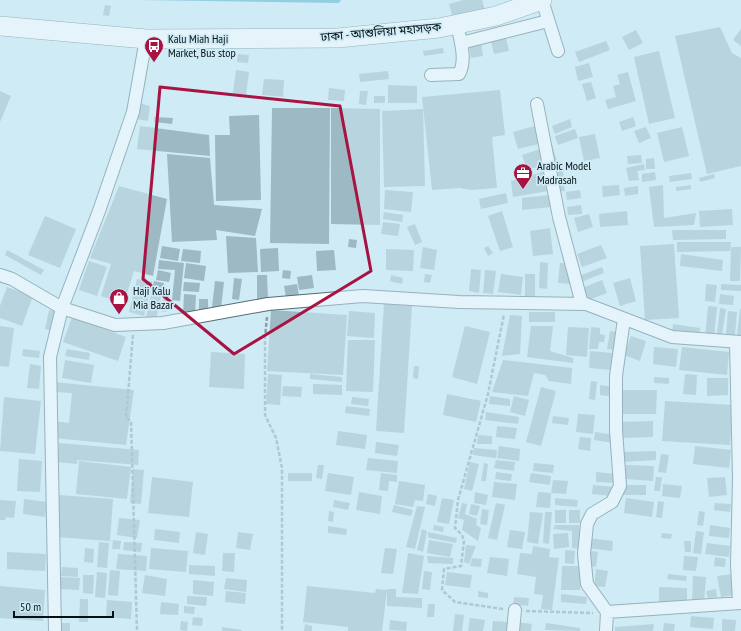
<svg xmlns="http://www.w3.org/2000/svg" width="741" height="631" font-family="'PT Sans Narrow','Noto Sans Bengali',sans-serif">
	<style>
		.water { fill: #4baac8 }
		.building { fill: #9db9c3 }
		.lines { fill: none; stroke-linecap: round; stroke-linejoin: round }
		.minor-casing { stroke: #536d76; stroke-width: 14 }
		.trunk-casing { stroke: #536d76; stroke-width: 20 }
		.path { stroke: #899fa8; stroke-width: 2.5; stroke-dasharray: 4 2; stroke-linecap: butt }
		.minor { stroke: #fff; stroke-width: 12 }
		.trunk { stroke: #fff; stroke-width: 19 }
		.marked { fill: none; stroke: #a91342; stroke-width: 3; stroke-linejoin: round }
		.labels { text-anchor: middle; stroke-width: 3.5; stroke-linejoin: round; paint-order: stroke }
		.street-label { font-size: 12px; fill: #061014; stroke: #ceebf6 }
		.poi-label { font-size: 12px; fill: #061014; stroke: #ceebf6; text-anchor: start }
	</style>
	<rect width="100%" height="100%" fill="#ceebf6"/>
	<path class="water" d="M139,0H341L339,3Z"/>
	<path class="building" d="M463,0H482L485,10L453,18L449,4Z
		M105,5L111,6L109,16L103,15Z
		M720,27L732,53L741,58V166L707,174L675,36Z
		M741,29V46L733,40Z
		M636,30L643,43L629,50L622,37Z
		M506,38L509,51L494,54L491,41Z
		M606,41L610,50L579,62L575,52Z
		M481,43L483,56L471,58L469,45Z
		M443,48L444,53L424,56L423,51Z
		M659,51L675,118L649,124L634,57Z
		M238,54L249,55L248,63L237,62Z
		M589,63L593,77L578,81L575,67Z
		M236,70L249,72L246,95L233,93Z
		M388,71L389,79L360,82L359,74Z
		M628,72L636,101L608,109L605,100L616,97L613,86L620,84L617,75Z
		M264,79L284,80L283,97L262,95Z
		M591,82L596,98L587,101L582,84Z
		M388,85L417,86V103H388Z
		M329,88L345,90L344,101L328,100Z
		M500,90L505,135L492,137L497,188L471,190L460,188L432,190L422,97Z
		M0,91L11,96L0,122Z
		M360,91H368L366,105L359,104Z
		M374,96H385V103H374Z
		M139,103L150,106L148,121L136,119Z
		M272,108H330L329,244L270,243Z
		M331,108L380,109V225L331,224Z
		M423,109L425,186L384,187L382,111Z
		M259,115L261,200L216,201L215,135H230L229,116Z
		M154,117L173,118L172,124L154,122Z
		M633,117L636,126L622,131L619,122Z
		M570,119L572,127L555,134L552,126Z
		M546,123L551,141L518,149L513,132Z
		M140,126L209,135L210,156L137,149Z
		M646,127L651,138L639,143L634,131Z
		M682,127L689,156L664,162L657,133Z
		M575,129L578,138L558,145L555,136Z
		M595,134L600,158L584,161L579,137Z
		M552,145L557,161L527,170L522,155Z
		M167,154L210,158L214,205L262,209L255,236L216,230L217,240L172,242Z
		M641,155L642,163L628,164L627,156Z
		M654,158L655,169H646V159Z
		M644,164L645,170L637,171L639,180L629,181L626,168Z
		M563,170L565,191H559L557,171Z
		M546,171L548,191L513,197L511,181Z
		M655,172L656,180L642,182V174Z
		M691,173L692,179L670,182L669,176Z
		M714,174L715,178L700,182L699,178Z
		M619,185L620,195L603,197L602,186Z
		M663,185L664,218L696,213L694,225L654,227L649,187Z
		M691,185V189L676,191V187Z
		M119,186L167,199L153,276L134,271L124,303L101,296L111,264L90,258Z
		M638,186V194L625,196L624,188Z
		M385,190L413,192L411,212L384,209Z
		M580,190L581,198L567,200L566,192Z
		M506,193L508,203L481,209L479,199Z
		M549,195L551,207L522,210V198Z
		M581,205L582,214L568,215L567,207Z
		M732,209L733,225L700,227L699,211Z
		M502,211L513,247L500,251L488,216Z
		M627,211L628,225L600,227L599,214Z
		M384,212L403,215L402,222L383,219Z
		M589,214L593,227L578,232L574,218Z
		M45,216L76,229L60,268L28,255Z
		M383,222L400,224L398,236L381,234Z
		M415,224L422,242L415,245L407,227Z
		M550,228L553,254L533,256L530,231Z
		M672,230H726V239L673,240Z
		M226,236L256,238L258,272L228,273Z
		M349,239L357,240L356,248L348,247Z
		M677,242H731L730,251L677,252Z
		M674,244L679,318L645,320L640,246Z
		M601,245L607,258L582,267L577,254Z
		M162,246L180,249L178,261L160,258Z
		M488,246L493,253L488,256L484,248Z
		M423,247L437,250L434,270L420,268Z
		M731,247H741L740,281H730Z
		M278,248L279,271L261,272L260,249Z
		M183,249L201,251L200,263L181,261Z
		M386,249L414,250L413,271L386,270Z
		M7,250L44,270L41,275L5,255Z
		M334,250L336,270L317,271L316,251Z
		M681,254L723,260L722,271L680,266Z
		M159,260L184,263L180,301L172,300L175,270L158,269Z
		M89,261L107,267L97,296L79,290Z
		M540,262L548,263L547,289L539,288Z
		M186,263L206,266L204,281L184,278Z
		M560,263L573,264L572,284L558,283Z
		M602,267L604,273L581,282L579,276Z
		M471,269L481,270L479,293L469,291Z
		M158,270L171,273L169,282L156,280Z
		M283,270L291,271L290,279L282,278Z
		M485,270L496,271L493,294L483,293Z
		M425,274L432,275L430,283L424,282Z
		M501,274L523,277L521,295L498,292Z
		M525,274H535V297L525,296Z
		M257,275H267L268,299H257Z
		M312,275L314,288L299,290L297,277Z
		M391,275L403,278L402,284L390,281Z
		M234,278L242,279L239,300L232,299Z
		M630,278L636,301L620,306L613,283Z
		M137,279L152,282L144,316L129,312Z
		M602,280L607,293L586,301L582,288Z
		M154,281L164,283L156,320L146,317Z
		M215,281L224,282L221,308L212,307Z
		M184,282L200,283L199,292L183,291Z
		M297,284L299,296L286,298L284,286Z
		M706,284L717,285L715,302L705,301Z
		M721,284L741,285V291L721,290Z
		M7,287L33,296L22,326L0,318V306Z
		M164,293L169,294L166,312L161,311Z
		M184,294L196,295L195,315L183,314Z
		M720,294L734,296L733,305L719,304Z
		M199,299H208V313H199Z
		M384,304L412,306L404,433L376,431Z
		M708,306L717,307L714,338L705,337Z
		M720,308L726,309L722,335L717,334Z
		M740,309H741V336L737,335Z
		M49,310L57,312L53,331L45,329Z
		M271,310L347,315L343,375L267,371Z
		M349,311L375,313L374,338L347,336Z
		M728,311L737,312L735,335L726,334Z
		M529,312H555V322H529Z
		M510,315L522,316L520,354L502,356Z
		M72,317L126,337L118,361L63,342Z
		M673,324L700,328L699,338L672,334Z
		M0,326L14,328L9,367L0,366Z
		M465,326L490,332L477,384L452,377Z
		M531,326H553L550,351L573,358V363L527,357Z
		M568,327L589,328L587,357L566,355Z
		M591,327L600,328V334L605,335L604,342H599L598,349H589Z
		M610,331L617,332L614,350L607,349Z
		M631,336L646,341L640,361L624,355Z
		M348,340H375L373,392L346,391Z
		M654,347L678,349L676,367L653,364Z
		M682,347L729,352L727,375L679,370Z
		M23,349L40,351L39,358L22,356Z
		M67,349L90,353L89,360L65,356Z
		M590,351L612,353L611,370L589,368Z
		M211,352L245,354L244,389L209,387Z
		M65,360L94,365L91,383L62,378Z
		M503,360L572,368L571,384L549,381L545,375L534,373L528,396L492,392Z
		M30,364L41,366L39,389L27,388Z
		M414,366H419L418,379L413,378Z
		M268,374L282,375L280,405L266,404Z
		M310,374L342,377V382L310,379Z
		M685,374L697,375L696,395L683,394Z
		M654,377L669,378V384L654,383Z
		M707,378H728V395L707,396Z
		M591,381L597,382L595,400L589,399Z
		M54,382L134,390L126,445L54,438V421L69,423L72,393L54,392Z
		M313,384L342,385V395L313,394Z
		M600,385L615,387V397L600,395Z
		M283,386L302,387L301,397L282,396Z
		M541,387L556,391L541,446L526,442Z
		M620,390H657L656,414H620Z
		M447,394L481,401L476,422L443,415Z
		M490,396L510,399V406L489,404Z
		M514,396L529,400L525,416L510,412Z
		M4,397L41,401L35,454L0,451Z
		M352,397L369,399L368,406L351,404Z
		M665,401L733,405L730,445L662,441Z
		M346,406L370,409L369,416L345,413Z
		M486,412L519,417L518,424L485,420Z
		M578,414L595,415L593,434L576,432Z
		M553,416L569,418L568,425L552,423Z
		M653,421V437L619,438V422Z
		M497,426L517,428L515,439L496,437Z
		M338,431L367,435L365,449L336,445Z
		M595,432L615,435L614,443L594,440Z
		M478,435L492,436V444H477Z
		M580,437L591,438L590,451L578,449Z
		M376,442L399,445L397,456L375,453Z
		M59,443L139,450L138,465L77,460V464L57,462Z
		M499,446L520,449L519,461L497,458Z
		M695,446L731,450L729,468L693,464Z
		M474,448L497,450L496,458L473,455Z
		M656,451V460L622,462V452Z
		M661,454L669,455L666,473L658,472Z
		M368,458L398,461L397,473L366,470Z
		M19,459L42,461L40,492L17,491Z
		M496,460L515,462L514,471L494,468Z
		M79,461L131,467L127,499L76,494Z
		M470,462L479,464L472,491L464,489Z
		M484,463L488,464L486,481H481Z
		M534,463L554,465L553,473L533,471Z
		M318,465H324L322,479L316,478Z
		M626,465L654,466L653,481L625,479Z
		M133,469L144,470L141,504L130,503Z
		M496,472L512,474L511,481L495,479Z
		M596,472L616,474V483L596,482Z
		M288,473H312V481H288Z
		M328,473L354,477L351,495L325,491Z
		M381,473L397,475V482L389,481L388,491L379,490Z
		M531,473L551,476L550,485L529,482Z
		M152,477L193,482L189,517L148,513Z
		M656,477H662L660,491H654Z
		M725,477L727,495L709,497L707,478Z
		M553,480L568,481L566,494L551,493Z
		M399,481L425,485L423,501L415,500L413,507L395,504Z
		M494,482L517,484L515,500L492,497Z
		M663,484L682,486L680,498L662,496Z
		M593,485L614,487L613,496L592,494Z
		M622,485H646V495H622Z
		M359,492L382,496L380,514L356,510Z
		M475,492L488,495L486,505L474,503Z
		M538,492L551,493L550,508L536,507Z
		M428,494L437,496L435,506L426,504Z
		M59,495L113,499L110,541L56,537Z
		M442,498L454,500L449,524L437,522Z
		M555,498L578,500L577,507L555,505Z
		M626,498L654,502L652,517L624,513Z
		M24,499L47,502L45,517L23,514Z
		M0,500L16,501L14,518L6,517L5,520H0Z
		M334,500L350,503L348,510L333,507Z
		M658,501L664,502L662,518L656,517Z
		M462,503L467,504L465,514L477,519L476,525L481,528L478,541L462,530L464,520L458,518Z
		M496,503L505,505L497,540L488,538Z
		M715,503L731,504L730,512L714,510Z
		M471,504L480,506L477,516L469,514Z
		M394,505L413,510L411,516L392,512Z
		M417,506L425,507L415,549L406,547Z
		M482,509L489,510L487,525L480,524Z
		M555,510H566V523H555Z
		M569,510H580V523H569Z
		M329,511L334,512L333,522L328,521Z
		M699,511L705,512L703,526L697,525Z
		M530,512L543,513L538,544L527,542Z
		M545,512H552L549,544L543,543Z
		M119,518L140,520L137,538L117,535Z
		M434,525L444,527L443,532L433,530Z
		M555,525H579V549L572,548V531L553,529Z
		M710,525L730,528L729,538L709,536Z
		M328,526L347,529L346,535L328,533Z
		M155,529L180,532L179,543L154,540Z
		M422,529L427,531L423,552L417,550Z
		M510,530L525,532L522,549L507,547Z
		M696,531L704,532L701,554L693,553Z
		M196,532L208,534L205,555L193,553Z
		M238,532L253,534L250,550L236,548Z
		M428,532L457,538L456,543L430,538L428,537Z
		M568,533L569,547L554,549L553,534Z
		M662,533L672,534L671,539L661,538Z
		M588,538L613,541L612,551L587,548Z
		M113,540L121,541L120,549H112Z
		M429,540L453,544L450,557L427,553Z
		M684,541H691V552H685Z
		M99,542L109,543L107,568L97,567Z
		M124,542L142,543L141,552L123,550Z
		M707,543L730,546L729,557L705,554Z
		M466,545L476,546L469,564L464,562Z
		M533,546L550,549L549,557L559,558L552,610L541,609L543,595L534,594L536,577L517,574L520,553L532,554Z
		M85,548L94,549L93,563L84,562Z
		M151,548L188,551L186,572L149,569Z
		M385,548L397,549L393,574L381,573Z
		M565,550L575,551L574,564L565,563Z
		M591,551L598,552L596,567L589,566Z
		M7,552L46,554L45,571L7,569Z
		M223,553H235L234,572L222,571Z
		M408,553L424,556L418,594L402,593Z
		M118,554L147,556L146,571L116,569Z
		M427,556L453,558V564L428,563Z
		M684,556L698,557L696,571L683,570Z
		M490,557L509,559L507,576L487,573Z
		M715,557L726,559L725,567L714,566Z
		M472,558L482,559L481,567L470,566Z
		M189,565L215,566V576L189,574Z
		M562,566H580V590H561Z
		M62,567L78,568V577L61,576Z
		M596,569L608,571L605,587L594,586Z
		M110,570L120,571L118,596L108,595Z
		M424,571L432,572L430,590L422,589Z
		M97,572L107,573L105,598L95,597Z
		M447,572L472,575L470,588L445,585Z
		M668,574L687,576L686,581L667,579Z
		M733,574L735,595L721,597L717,576Z
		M83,575H94L93,594L83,593Z
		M145,575L167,579L165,596L142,593Z
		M693,576L706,577L704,602L692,601Z
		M59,577L80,578L79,590L58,589Z
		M226,578L247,580L246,592L224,589Z
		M193,580L214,582L213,596L193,594Z
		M0,586L45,590L43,621L0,618Z
		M307,586L375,593L376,589L387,590L382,631H348V627L303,622Z
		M659,587L687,588V603L659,602Z
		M387,589H396V597L422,598V608L387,606Z
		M716,589L717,597L708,598L706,591Z
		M226,591L246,593L245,604L225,602Z
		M478,591L488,593V598L478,597Z
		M561,594L587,597L586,604L561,602Z
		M187,596L207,597L206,606L187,604Z
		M514,597L529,598L528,606L513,604Z
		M80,599H88V622H79Z
		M107,600L132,602L131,619L106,617Z
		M161,602L179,604L178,615L160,614Z
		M428,604H435L434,617H427Z
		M184,606L195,607L194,614L184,613Z
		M455,614L464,615L462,631H453Z
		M691,616L714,618L713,629L690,627Z
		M193,617L203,618L202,626L192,625Z
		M470,618L485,620L483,631H468Z
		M722,619L736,620L735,631H722Z
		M390,620L407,622L406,631L389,630Z
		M181,621L188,622L187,631L180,630Z
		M493,621L508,622L507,631H492Z
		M517,622L532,624L531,631H516Z
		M62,623H70V631H62Z
		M546,623L580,628V631L545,630Z
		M664,623L675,624L674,631H663Z
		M305,624L312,626V631H304Z
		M654,624L653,631H615V627Z
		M222,627L242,630V631H222Z"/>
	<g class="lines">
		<defs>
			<path id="minor" d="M542,0L558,51
				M461,43L548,21
				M431,75L459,74C467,60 460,39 457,24
				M537,104L559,217L582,304
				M0,275L12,279L62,308L115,325L163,323L268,304L363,296L459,302L586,304L672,337L741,342
				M736,342L739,478L737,565L739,603
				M607,612L741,603
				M55,631L50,357L62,308L99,211L133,112L146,39
				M513,631L515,610
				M606,631L607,612L587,584L584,554L587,524L592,514L612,502L620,486L616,430V376L624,319"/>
			<path id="trunk" d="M0,26L146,39L338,38L439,28L496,16L542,0"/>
		</defs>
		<use href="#minor" class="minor-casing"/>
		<use href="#trunk" class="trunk-casing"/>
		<path class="path" d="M267,317L265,337V415L276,438L282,468V631
			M133,335L126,418L131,421L137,631
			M503,609L455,602L442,590L444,569L461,566L464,541L462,535L455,528L458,500L488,394L504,314
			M526,611L593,613"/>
		<use href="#minor" class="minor"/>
		<use href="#trunk" class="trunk"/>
	</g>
	<path d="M0 0H741V631H0ZM160,87L340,106L371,271L234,354L143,279Z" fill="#ceebf6" fill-opacity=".55" fill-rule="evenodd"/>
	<path class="marked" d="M160,87L340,106L371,271L234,354L143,279Z"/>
	<defs>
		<symbol id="bus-pin" viewBox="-11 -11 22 30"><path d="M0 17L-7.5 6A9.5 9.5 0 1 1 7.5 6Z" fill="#a91342" stroke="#ceebf6"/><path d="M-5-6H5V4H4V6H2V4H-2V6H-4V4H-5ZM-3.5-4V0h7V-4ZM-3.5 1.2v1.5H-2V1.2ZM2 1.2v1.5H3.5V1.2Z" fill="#fff"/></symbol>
		<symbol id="office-pin" viewBox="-11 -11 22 30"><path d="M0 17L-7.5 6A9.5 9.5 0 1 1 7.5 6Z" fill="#a91342" stroke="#ceebf6"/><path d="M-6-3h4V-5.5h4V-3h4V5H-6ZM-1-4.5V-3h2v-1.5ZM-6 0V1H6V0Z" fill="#fff"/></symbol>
		<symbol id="shop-pin" viewBox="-11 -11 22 30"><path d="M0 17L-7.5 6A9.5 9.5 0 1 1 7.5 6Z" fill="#a91342" stroke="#ceebf6"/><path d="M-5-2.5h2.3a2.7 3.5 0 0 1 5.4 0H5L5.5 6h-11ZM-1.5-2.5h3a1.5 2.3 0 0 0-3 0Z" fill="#fff"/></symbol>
	</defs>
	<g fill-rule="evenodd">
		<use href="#bus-pin" x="143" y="35" width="22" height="30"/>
		<use href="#office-pin" x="512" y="162" width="22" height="30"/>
		<use href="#shop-pin" x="108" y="287" width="22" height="30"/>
	</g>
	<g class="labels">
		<g class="street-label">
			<text transform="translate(381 32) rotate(-5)" y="4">ঢাকা - আশুলিয়া মহাসড়ক</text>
		</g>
		<g class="poi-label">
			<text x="168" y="43">Kalu Miah Haji<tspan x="168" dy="14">Market, Bus stop</tspan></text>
			<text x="537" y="170">Arabic Model<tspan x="537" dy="14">Madrasah</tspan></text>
			<text x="133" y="295">Haji Kalu<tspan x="133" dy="14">Mia Bazar</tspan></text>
		</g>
	</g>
	<path d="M14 611v6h99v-6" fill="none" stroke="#061014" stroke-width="2"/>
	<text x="20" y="611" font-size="12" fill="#061014" stroke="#ceebf6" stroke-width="3" paint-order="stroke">50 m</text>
</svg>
